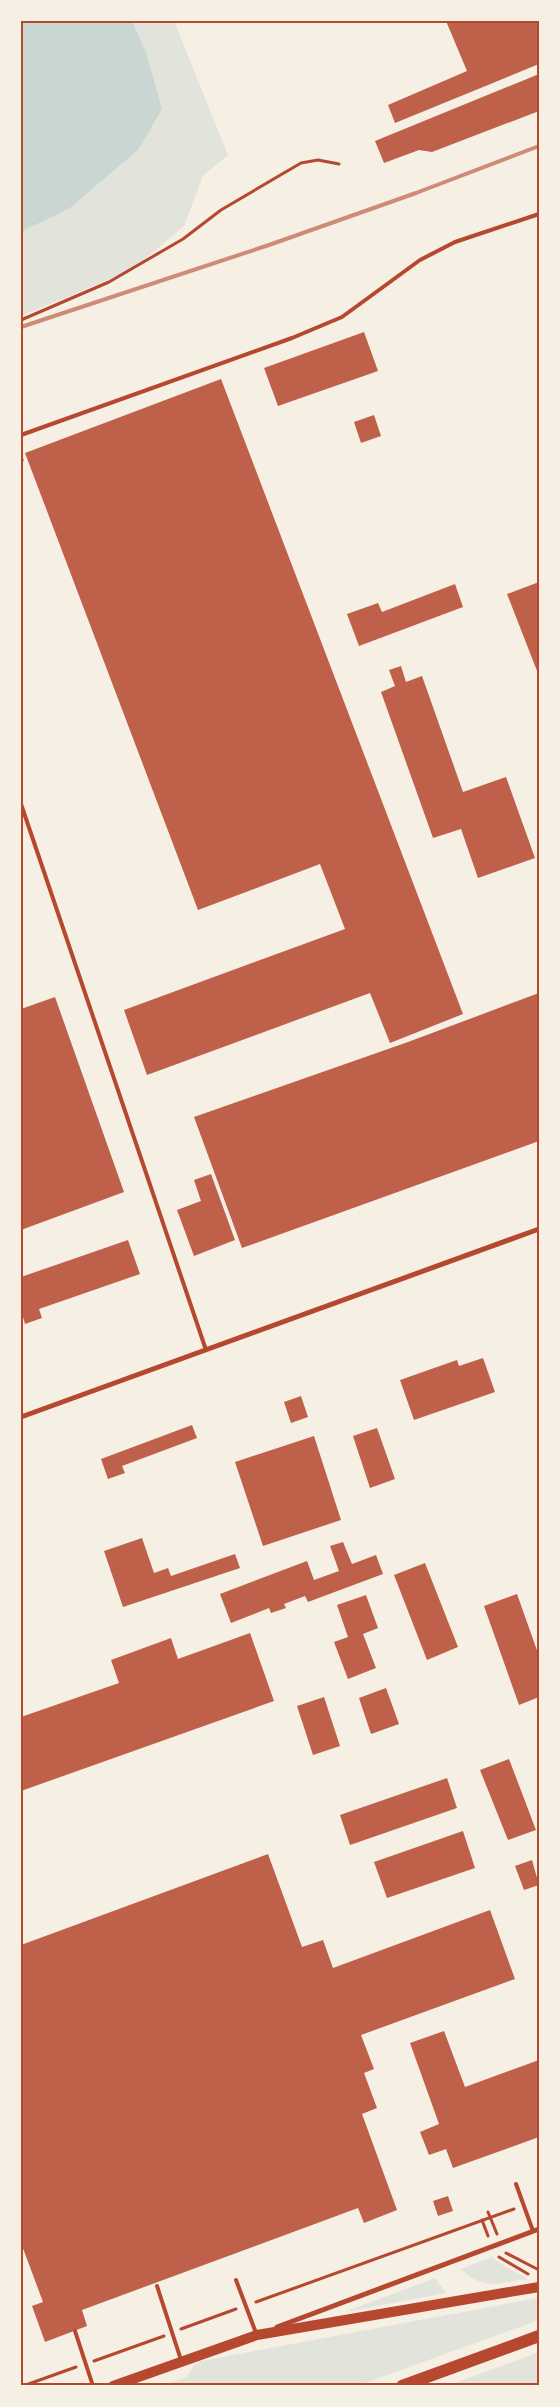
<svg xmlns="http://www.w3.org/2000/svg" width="560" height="2407" font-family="'Noto Sans',sans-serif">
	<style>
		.green { fill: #e2e4dc }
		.water { fill: #c9d6d2 }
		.building { fill: #bf614a }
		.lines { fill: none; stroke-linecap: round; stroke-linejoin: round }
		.path { stroke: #b5482f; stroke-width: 3 }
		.service { stroke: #b5482f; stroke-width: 4 }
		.minor { stroke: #b5482f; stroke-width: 5 }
		.secondary { stroke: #b5482f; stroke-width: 10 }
		.primary { stroke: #b5482f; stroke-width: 12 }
		.rail { stroke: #cf8b77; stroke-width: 4 }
		.neatline { fill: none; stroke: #b5482f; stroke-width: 2 }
	</style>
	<rect width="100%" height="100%" fill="#f6efe4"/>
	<path class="green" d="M132,21H174L228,155L203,176L184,226L132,270L21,316V232L70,208L138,150L146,52Z
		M492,2257C503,2267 516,2271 528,2279C499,2283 484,2291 461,2269Z
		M435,2278L446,2293L345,2312Z
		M538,2298L539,2320L357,2386H162L187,2377L194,2365L201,2361Z
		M539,2352V2385L447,2386Z"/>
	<path class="water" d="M21,21H132L146,52L162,109L138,150L70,208L21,232Z"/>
	<path class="building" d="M446,21H539V64L395,123L388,105L467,71Z
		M539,74V111L432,152L419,150L384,163L375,141Z
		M364,332L378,371L278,406L264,368Z
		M221,379L463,1014L390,1043L370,993L147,1075L124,1010L345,929L320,864L198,910L25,453Z
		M374,415L381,436L361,443L354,422Z
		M539,582V676L507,594Z
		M455,584L463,607L359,646L347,614L378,603L382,612Z
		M401,666L406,682L422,676L463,792L506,777L535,858L478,878L461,829L433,838L381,692L395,686L389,670Z
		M539,993V1141L242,1248L194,1117L408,1042Z
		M55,997L124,1192L21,1230V1009Z
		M211,1174L235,1240L194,1256L177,1210L201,1201L194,1180Z
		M128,1240L140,1274L39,1309L42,1318L25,1324L23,1317L21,1318V1277Z
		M483,1358L495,1392L414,1420L400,1380L457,1360L459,1366Z
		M301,1396L308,1417L291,1423L284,1402Z
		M192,1425L197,1438L122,1466L125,1473L108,1479L101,1459Z
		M377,1428L395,1479L370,1488L353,1436Z
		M314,1436L341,1520L263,1546L235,1462Z
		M142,1538L154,1573L168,1568L171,1576L235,1554L240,1568L123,1607L104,1551Z
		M343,1542L352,1564L376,1555L383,1574L308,1602L305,1596L284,1604L286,1608L271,1613L269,1608L231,1623L220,1594L307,1561L314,1580L339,1571L330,1546Z
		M425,1563L458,1647L427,1660L394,1575Z
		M517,1594L539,1656V1697L519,1705L484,1606Z
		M366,1595L378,1628L363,1634L376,1668L348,1679L334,1642L348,1637L337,1605Z
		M250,1633L274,1701L21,1791V1717L119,1683L111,1660L171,1638L178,1659Z
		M386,1688L399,1724L371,1734L359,1698Z
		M324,1697L340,1746L313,1755L297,1706Z
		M509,1759L536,1830L508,1840L480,1770Z
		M447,1778L457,1808L350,1845L340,1815Z
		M463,1831L475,1868L387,1898L374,1862Z
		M268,1854L302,1947L323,1940L333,1968L490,1910L515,1979L361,2035L374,2069L364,2073L377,2108L362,2114L397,2210L364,2223L358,2208L82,2310L87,2326L45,2342L32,2306L43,2302L21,2243V1945Z
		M532,1860L539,1885L524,1890L515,1866Z
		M444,2031L465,2087L539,2060V2137L453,2168L446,2149L429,2155L420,2132L439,2124L410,2043Z
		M448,2196L453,2211L438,2216L433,2201Z"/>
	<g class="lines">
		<path class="path" d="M21,320L109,282L183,239L221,210L301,163L318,160L339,164
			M488,2212L497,2234
			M482,2220L488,2236
			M506,2253L539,2270
			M499,2257L528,2274
			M256,2302L514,2209
			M181,2329L236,2309
			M94,2361L164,2336
			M23,2386L76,2367"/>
		<path class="service" d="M21,435L292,338L342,317L420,260L455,242L539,214
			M21,804L206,1350
			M516,2184L533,2231
			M236,2280L256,2333
			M157,2286L181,2360
			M75,2331L93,2386"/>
		<path class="minor" d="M21,1417L539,1229
			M277,2327L539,2229"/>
		<path class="secondary" d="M113,2386L257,2335L539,2287"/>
		<path class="primary" d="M402,2386L539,2336"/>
		<path class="rail" d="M21,327L269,245L416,193L539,146
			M21,460H22"/>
	</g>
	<rect width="560" height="2407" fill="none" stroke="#f6efe4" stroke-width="45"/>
	<rect x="22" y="22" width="516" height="2362" class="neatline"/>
</svg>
